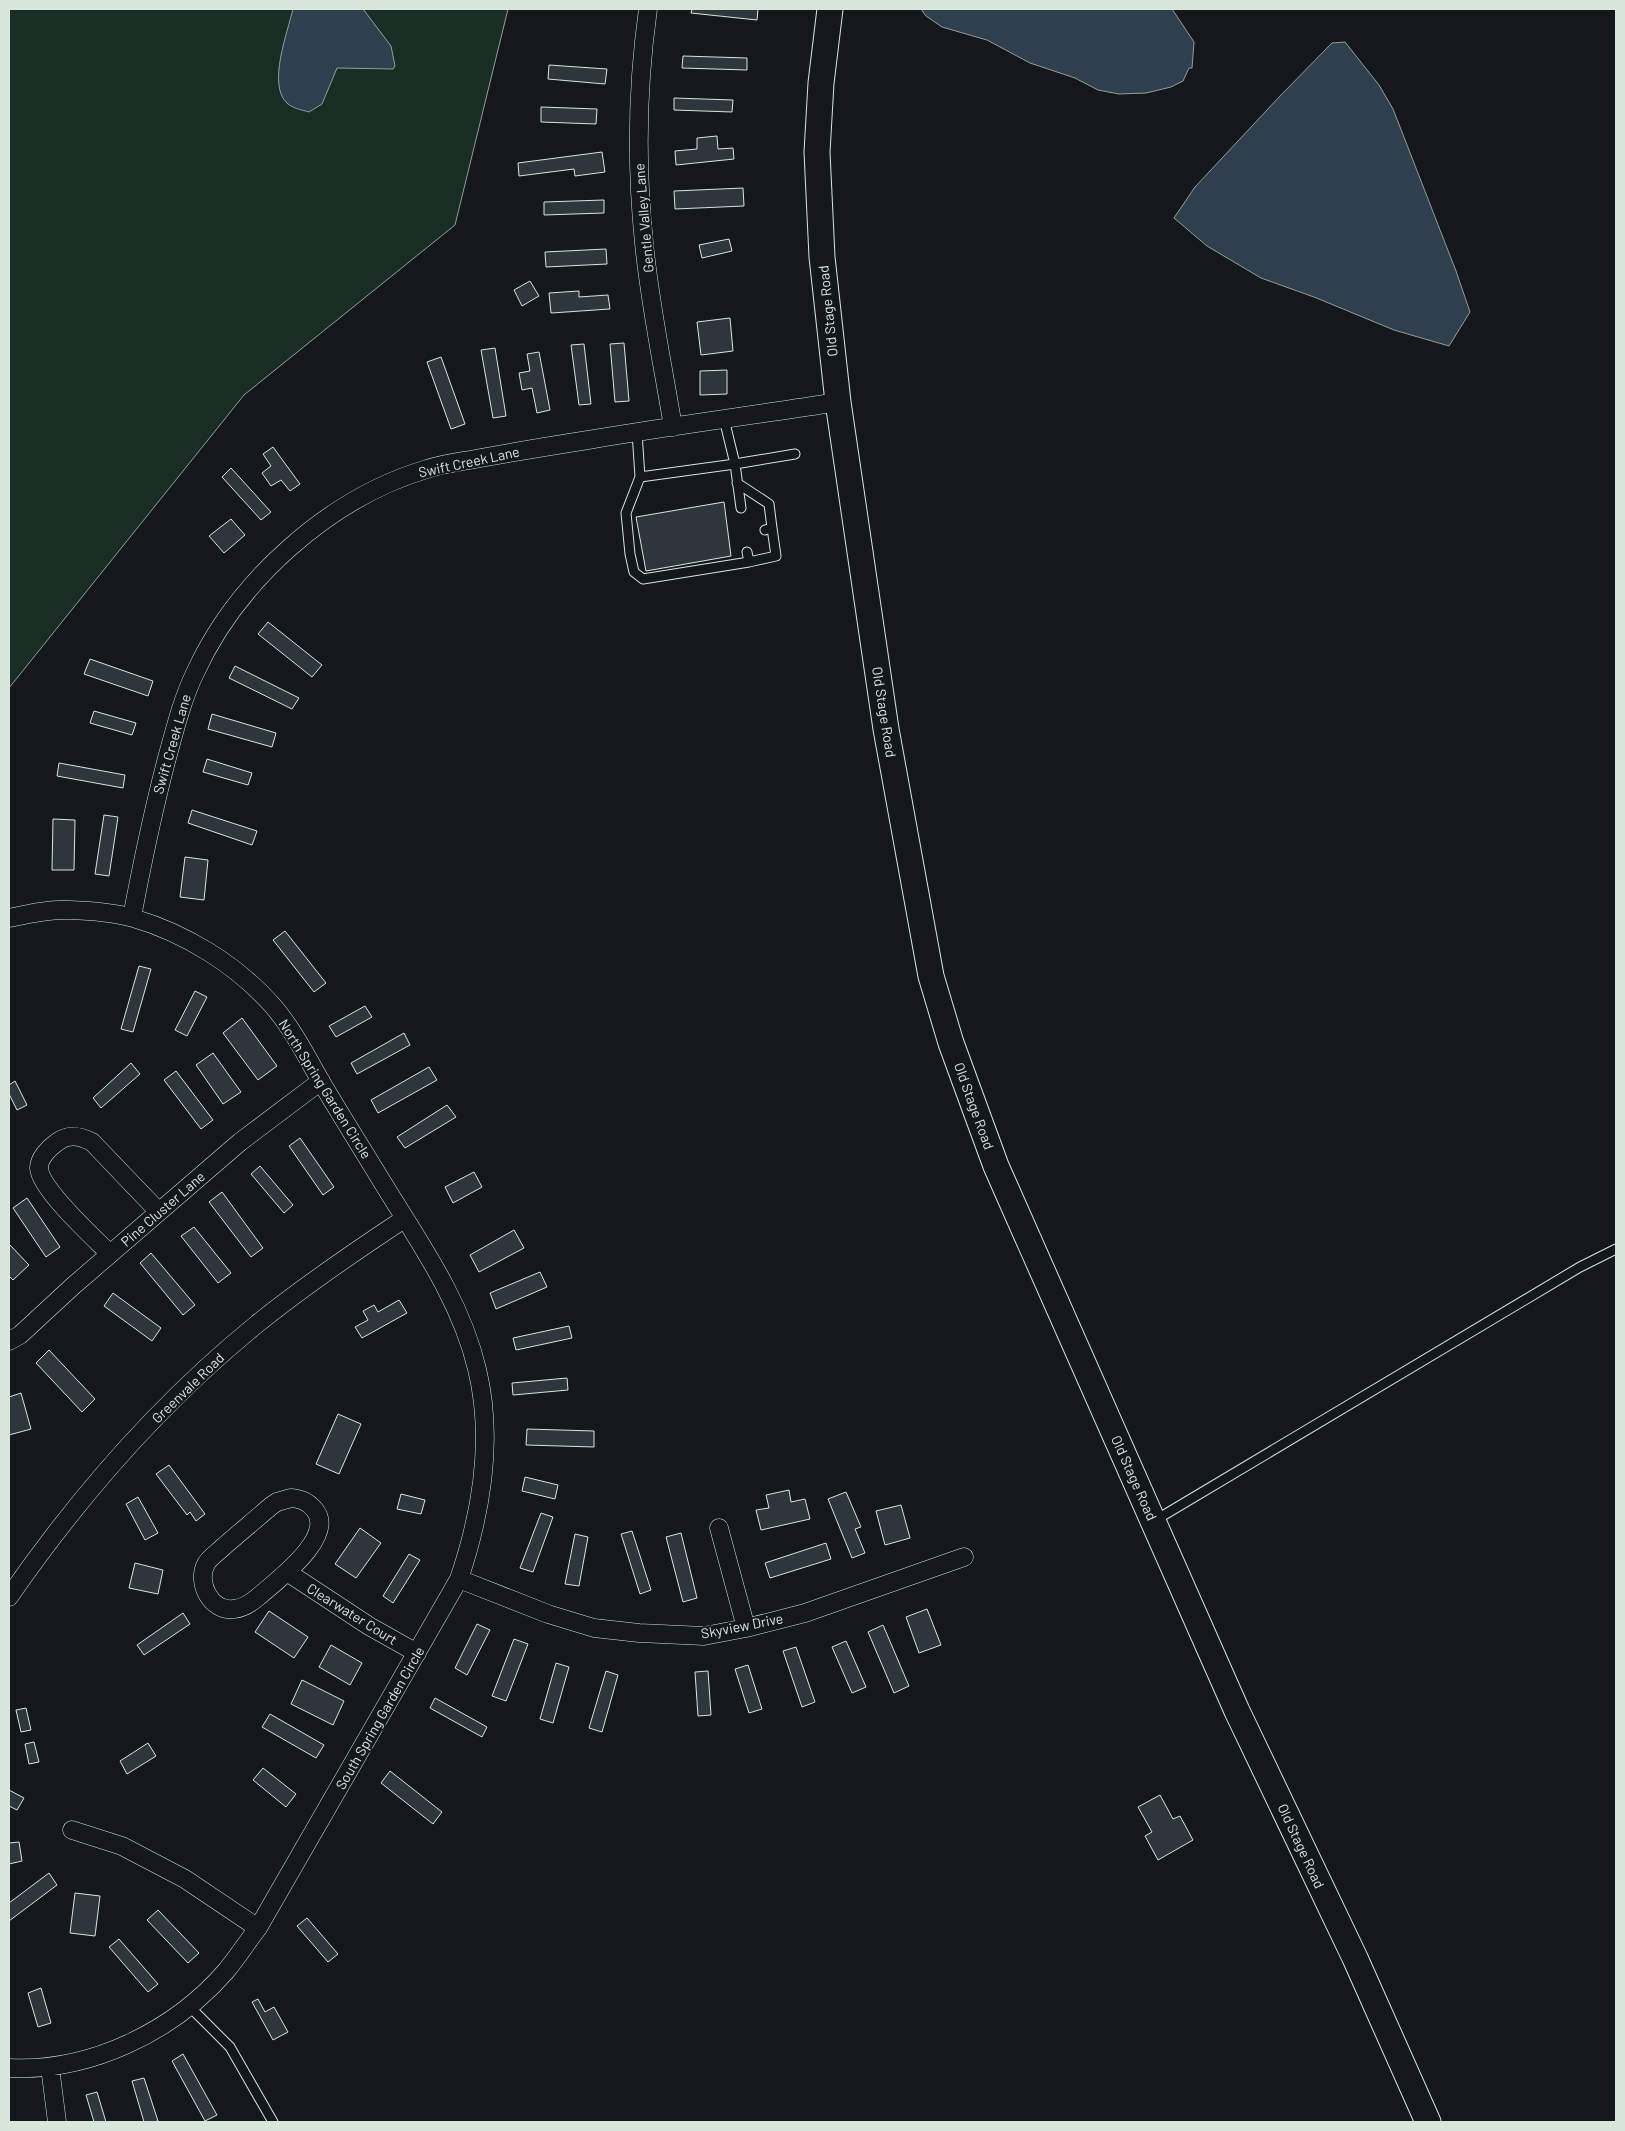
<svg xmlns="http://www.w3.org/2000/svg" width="1625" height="2131" font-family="Barlow,sans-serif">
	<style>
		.green { fill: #1a2d24; stroke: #939e99 }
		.water { fill: #2f3f4d; stroke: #939e99 }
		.building { fill: #2c363c; stroke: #d8e6dc }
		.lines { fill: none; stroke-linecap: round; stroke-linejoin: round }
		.service-casing { stroke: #d8e6dc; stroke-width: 11 }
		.minor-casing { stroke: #d8e6dc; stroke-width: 19 }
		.secondary-casing { stroke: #d8e6dc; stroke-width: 27 }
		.service { stroke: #14181c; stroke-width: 9 }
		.minor { stroke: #14181c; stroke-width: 18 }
		.secondary { stroke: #14181c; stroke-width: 25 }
		.labels { text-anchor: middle; stroke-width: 4; stroke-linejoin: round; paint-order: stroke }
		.street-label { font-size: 14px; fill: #d8e6dc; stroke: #14181c }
	</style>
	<rect width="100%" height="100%" fill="#14181c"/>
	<path class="green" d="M9,9H508L455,225L244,395L9,688Z"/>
	<path class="water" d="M293,9H363L391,46L395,66L393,69L337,68L322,104L309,112C302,110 292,108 287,103C267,85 288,31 293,9Z
		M921,9H1172L1194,42L1192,68H1189L1183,81L1171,87L1146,93L1119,94L1098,90L1075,78L1030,63L987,40L942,27L926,16Z
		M1345,42L1379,85L1393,109L1456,271L1470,312L1449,346L1394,330L1314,297L1261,278L1207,246L1174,218L1195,187L1281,95L1332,43Z"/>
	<path class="building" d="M692,9H758L757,20L691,13Z
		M683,56L747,58V70L682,68Z
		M549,65L607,69L605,84L548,79Z
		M674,98L733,100L732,112L674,110Z
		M541,107L597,109L596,124L541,122Z
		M717,136L718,149L733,148L734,159L676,165L675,151L697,149V138Z
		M602,152L605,172L575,176L574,169L519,176L518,163Z
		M743,188L744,206L675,209L674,191Z
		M604,200V213L544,215V202Z
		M729,239L732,251L702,258L699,245Z
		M606,249L607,264L546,267L545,252Z
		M530,281L539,296L522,306L514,290Z
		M579,291V297L608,295L610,309L551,313L549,293Z
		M730,318L733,351L701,355L697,322Z
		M624,343L629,401L615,402L610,344Z
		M584,344L591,404L579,405L571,345Z
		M495,348L506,416L493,418L481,350Z
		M539,352L550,410L537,413L532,388L522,390L519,373L530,371L527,354Z
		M441,357L465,424L451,429L427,362Z
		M727,370V394L700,395V371Z
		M273,447L300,484L290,491L281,480L271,486L262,473L271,466L263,454Z
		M231,468L271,512L261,520L222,477Z
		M724,502L731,556L646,571L636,517Z
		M231,519L245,535L224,553L209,536Z
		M268,622L322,665L312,677L258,634Z
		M90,659L153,681L148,696L84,674Z
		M235,666L299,698L292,709L229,678Z
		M94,711L136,723L132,735L90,723Z
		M212,714L276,733L272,747L208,729Z
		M207,759L252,773L248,785L203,772Z
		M59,763L125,775L123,788L57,776Z
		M192,810L257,831L252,845L188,823Z
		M104,815L118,817L109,876L95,874Z
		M53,819L75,820L74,870H52Z
		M185,857L208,860L204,900L180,897Z
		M285,931L326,983L314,992L273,940Z
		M139,966L151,969L133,1032L121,1029Z
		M195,991L207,997L187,1036L175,1030Z
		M365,1006L372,1017L336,1037L329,1026Z
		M242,1018L277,1066L258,1080L223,1033Z
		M404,1033L410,1045L357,1074L351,1063Z
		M213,1053L241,1092L223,1104L196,1065Z
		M131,1063L140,1074L101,1108L93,1098Z
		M429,1067L437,1080L378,1113L371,1100Z
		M176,1071L213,1120L201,1129L164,1080Z
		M15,1081L27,1105L17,1110L9,1094V1085Z
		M447,1105L456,1117L405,1148L397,1137Z
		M300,1138L334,1187L323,1195L289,1146Z
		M260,1166L293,1205L284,1213L251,1174Z
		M474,1172L482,1187L453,1203L445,1187Z
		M222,1192L263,1248L251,1257L209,1202Z
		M27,1198L60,1247L46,1257L13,1208Z
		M194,1227L231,1273L218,1283L181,1236Z
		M514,1230L524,1248L479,1272L470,1255Z
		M9,1244L29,1265L13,1280L9,1276Z
		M151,1253L195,1305L183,1315L140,1263Z
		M540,1272L547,1287L496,1309L490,1293Z
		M113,1293L161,1328L152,1341L104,1306Z
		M399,1300L407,1313L362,1338L355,1327L368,1320L363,1311L374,1305L378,1312Z
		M569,1326L572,1338L516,1350L513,1338Z
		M49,1350L95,1399L82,1412L36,1363Z
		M567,1378L568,1390L513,1395L512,1383Z
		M21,1393L31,1429L9,1435V1397Z
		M338,1414L361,1424L339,1474L316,1464Z
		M527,1429L594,1431V1447L526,1445Z
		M169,1465L205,1514L196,1521L190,1512L187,1515L156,1474Z
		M525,1477L558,1485L555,1499L522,1491Z
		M789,1490L791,1502L805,1499L810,1519L761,1530L756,1510L769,1508L766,1495Z
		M846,1492L861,1527L855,1529L865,1553L852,1558L828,1499Z
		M401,1494L425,1500L421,1514L397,1509Z
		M138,1497L158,1533L145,1540L126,1504Z
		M901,1505L910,1538L885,1545L876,1511Z
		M541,1513L553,1517L533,1572L520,1568Z
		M360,1528L381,1543L356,1578L335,1564Z
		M632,1531L651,1590L640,1594L621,1534Z
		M681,1533L697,1598L683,1602L666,1537Z
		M575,1534L588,1537L579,1586L565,1584Z
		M826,1543L831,1559L770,1578L765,1563Z
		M409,1554L420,1560L393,1603L383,1596Z
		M135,1563L163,1570L158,1594L129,1588Z
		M927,1609L941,1645L919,1653L906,1617Z
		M269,1611L308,1637L294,1658L255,1632Z
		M183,1613L190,1624L144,1655L137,1645Z
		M477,1624L490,1630L467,1675L455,1668Z
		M883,1625L909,1686L894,1693L868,1632Z
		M514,1639L528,1644L506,1701L492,1696Z
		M846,1641L866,1687L852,1693L832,1647Z
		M331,1645L362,1663L350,1685L319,1667Z
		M796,1647L815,1702L802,1707L783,1651Z
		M556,1663L569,1667L553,1723L540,1719Z
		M748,1665L762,1709L749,1713L735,1669Z
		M606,1671L618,1675L602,1732L589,1728Z
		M708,1671L711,1715L698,1716L695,1672Z
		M302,1680L344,1701L333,1725L291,1704Z
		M435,1698L487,1727L482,1737L430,1708Z
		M26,1708L31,1730L21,1732L16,1710Z
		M270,1714L324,1745L316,1758L262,1727Z
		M34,1742L39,1762L29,1764L25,1744Z
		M148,1743L156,1756L127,1774L120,1761Z
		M263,1768L296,1794L286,1807L253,1780Z
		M390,1771L442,1812L433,1824L381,1783Z
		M9,1790L24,1798L17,1810L9,1806Z
		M1160,1795L1173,1819L1180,1816L1193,1840L1158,1860L1145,1836L1152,1832L1138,1807Z
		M19,1842L22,1861L9,1864V1843Z
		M49,1873L57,1885L9,1921V1903Z
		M75,1893L100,1896L95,1936L70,1933Z
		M158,1910L199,1953L188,1963L147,1920Z
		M307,1918L338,1954L328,1962L297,1926Z
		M119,1939L158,1984L148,1992L109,1947Z
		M41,1988L51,2023L38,2027L28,1993Z
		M258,1999L265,2012L274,2007L288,2032L273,2040L252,2002Z
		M183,2054L217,2115L205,2121L172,2061Z
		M144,2078L158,2121L154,2122H144L132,2081Z
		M97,2092L106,2122H94L86,2095Z"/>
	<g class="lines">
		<defs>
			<path id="service" d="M637,432L640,477L735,464L724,419
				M640,477L626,513L630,554L634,572L643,579L749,562L776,556L772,528
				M737,483L769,504L772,528L765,530
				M741,508L735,464L795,454
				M747,552L749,562
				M1154,1521L1580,1267L1616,1249
				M189,2006L230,2047L273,2122"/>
			<path id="minor" d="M648,9C637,87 636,165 644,243C650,305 663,366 673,427
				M132,917C142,864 153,811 167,758C175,729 182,700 195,673C237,581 329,498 427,469C442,464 459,462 475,459C513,452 550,446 588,440C671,426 755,415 838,402
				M9,918C28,914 49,909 68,910C89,911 113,912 133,918C185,933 237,965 273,1006C292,1028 306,1055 320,1080C339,1112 359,1144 378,1175C416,1238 460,1297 477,1369C494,1439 482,1511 459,1579L258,1928C247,1942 237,1958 226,1971C173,2032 90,2072 9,2068
				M110,1254C94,1238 40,1189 39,1168C39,1158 49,1148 56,1143C68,1133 80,1136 92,1142L159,1212
				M9,1341L20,1335L73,1286L240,1142L321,1081
				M291,1498C301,1499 307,1501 314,1509C338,1536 276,1581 258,1597C251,1603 243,1608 234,1609C211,1612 196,1583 206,1564C209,1558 217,1553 222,1548C238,1534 255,1520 271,1506L277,1502Z
				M719,1528L746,1628
				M287,1572L369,1626L417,1653
				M459,1579L548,1614L594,1628L639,1633L704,1636L746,1628L805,1613L964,1557
				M9,1597C79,1496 161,1402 257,1324C304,1286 354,1252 404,1219
				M72,1830L122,1846L185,1879L258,1928
				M50,2067L57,2122"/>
			<path id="secondary" d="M830,9L821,83L817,152L822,257L838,402L886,729L931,976L951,1043L996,1166L1237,1711L1355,1958L1428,2122"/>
		</defs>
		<use href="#service" class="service-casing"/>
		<use href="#minor" class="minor-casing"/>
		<use href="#secondary" class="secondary-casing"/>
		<use href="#service" class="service"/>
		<use href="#minor" class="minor"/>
		<use href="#secondary" class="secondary"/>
	</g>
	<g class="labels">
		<g class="street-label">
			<text transform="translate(644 218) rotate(-95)" y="5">Gentle Valley Lane</text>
			<text transform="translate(828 311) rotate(-96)" y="5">Old Stage Road</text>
			<text transform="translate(469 462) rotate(-12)" y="5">Swift Creek Lane</text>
			<text transform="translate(884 712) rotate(81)" y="5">Old Stage Road</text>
			<text transform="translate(172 744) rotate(-74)" y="5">Swift Creek Lane</text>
			<text transform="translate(325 1089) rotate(58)" y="5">North Spring Garden Circle</text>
			<text transform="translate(974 1106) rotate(70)" y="5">Old Stage Road</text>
			<text transform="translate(163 1209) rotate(-41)" y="5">Pine Cluster Lane</text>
			<text transform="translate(188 1388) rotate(-44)" y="5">Greenvale Road</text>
			<text transform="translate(1134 1478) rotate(66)" y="5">Old Stage Road</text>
			<text transform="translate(352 1614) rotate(32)" y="5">Clearwater Court</text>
			<text transform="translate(742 1626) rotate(-11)" y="5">Skyview Drive</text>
			<text transform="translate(380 1718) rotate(-60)" y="5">South Spring Garden Circle</text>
			<text transform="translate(1301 1846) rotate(65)" y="5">Old Stage Road</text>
		</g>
	</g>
	<rect width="1625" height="2131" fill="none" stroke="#d8e6dc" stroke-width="20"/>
</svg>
